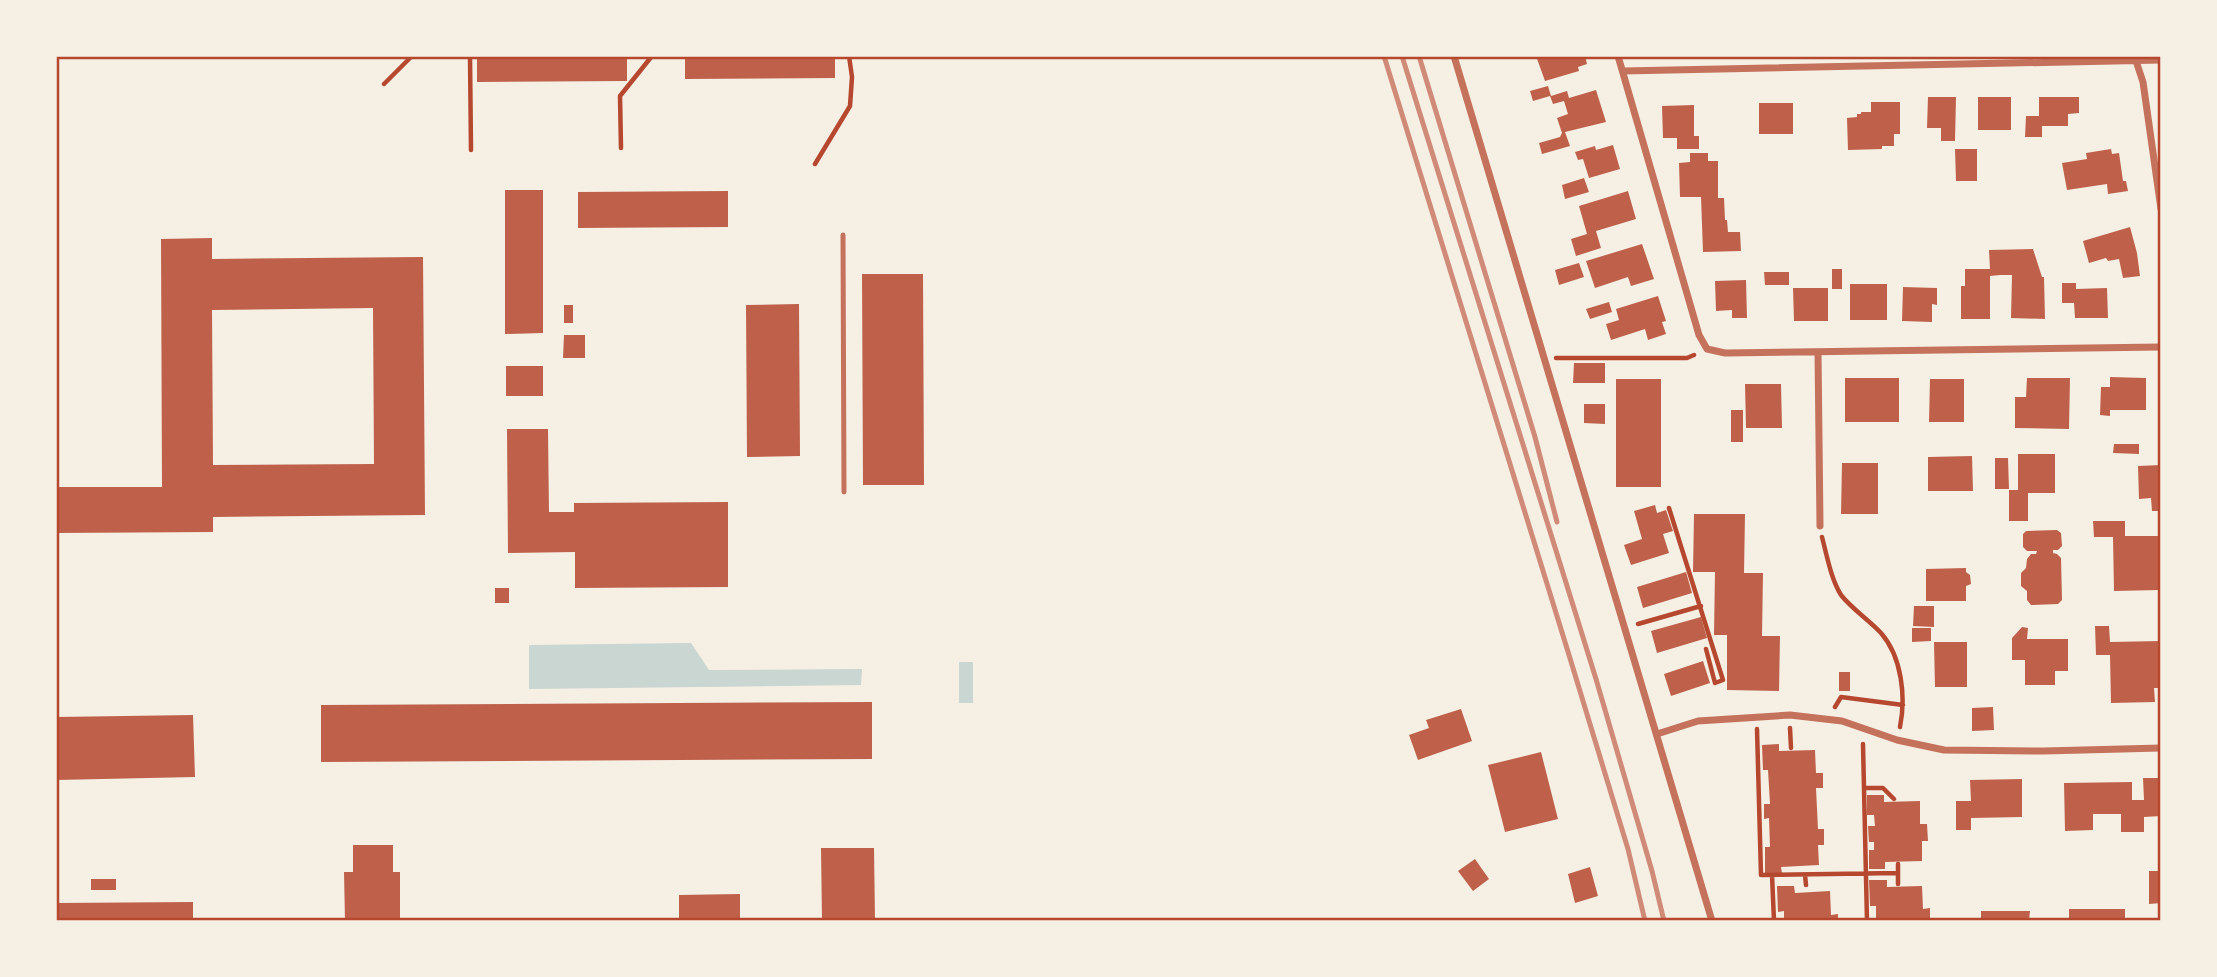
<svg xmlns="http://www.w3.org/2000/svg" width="2217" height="977" font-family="'Work Sans',sans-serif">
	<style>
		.water { fill: #c9d6d2 }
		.building { fill: #bf614a; fill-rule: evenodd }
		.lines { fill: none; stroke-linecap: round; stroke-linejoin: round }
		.path { stroke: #b5482f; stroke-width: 4.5 }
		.service { stroke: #c5725c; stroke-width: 5 }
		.minor { stroke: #c5725c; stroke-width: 7 }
		.rail { stroke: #cf8b77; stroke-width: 5 }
		.neatline { fill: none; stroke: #b5482f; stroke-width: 2.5 }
	</style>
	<rect width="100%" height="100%" fill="#f6efe4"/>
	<path class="water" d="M691,643L709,670L862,669L861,685L529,689V645Z
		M959,662H973V703H959Z"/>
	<path class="building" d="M477,56H627V81L477,82Z
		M685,56H835V78L685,79Z
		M1536,56H1585L1587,64L1578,67L1579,71L1545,81Z
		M1548,86L1551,96L1567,91L1569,98L1596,90L1606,122L1565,132L1570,146L1542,154L1539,143L1560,137L1562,133L1557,118L1568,114L1564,101L1553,104L1550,96L1533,101L1530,91Z
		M1928,97H1956L1955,141H1941V128H1927Z
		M1978,97H2011V130H1978Z
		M2039,97H2079V113L2068,114V126H2042V137H2025L2026,116H2039Z
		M1871,102H1900V134H1894V146H1882V149L1848,150L1847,118L1857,117V114H1861V112H1871Z
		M1759,103H1793V134H1759Z
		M1694,105V136H1699V149H1677V138H1663L1662,106Z
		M1613,145L1620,169L1589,178L1583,159L1578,160L1575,152L1595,146L1596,150Z
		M1955,149H1977V181H1956Z
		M2111,149L2112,154L2119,153L2123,181H2126L2128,191L2108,194L2107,184L2067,190L2062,163L2087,159L2086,153Z
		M1690,153H1708V161H1718V198H1724L1725,220H1727L1728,232H1740L1741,251L1703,252L1701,197H1680L1679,163L1690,162Z
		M1584,178L1589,192L1565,199L1562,185Z
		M505,190H543V333L505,334Z
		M728,191V227L578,228V192Z
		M1628,191L1636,219L1596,231L1601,248L1576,256L1571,239L1587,234L1579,206Z
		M2130,227L2137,253L2140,276L2123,278L2119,259L2108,261L2106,258L2089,263L2083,241Z
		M212,238V259L423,257L425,515L213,517V532L56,533V487H162L161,239ZM373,308L374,464L213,465L212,310Z
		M1642,244L1654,279L1631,286L1628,277L1595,288L1586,261Z
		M2033,249L2042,277H2044L2045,319L2011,318L2012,275H2000L1990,276V319H1961V286H1965V269H1990L1989,250Z
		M1579,263L1584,277L1559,285L1555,270Z
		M1832,269H1842V289H1832Z
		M1764,272H1789V285H1765Z
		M862,274H923L924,485H863Z
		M1746,280L1747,318H1732V310L1716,311L1715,281Z
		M2062,283H2076V289L2107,288L2108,318H2075L2074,303H2062Z
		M1850,284H1887V320H1850Z
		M1903,287L1937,288V305L1932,304V322L1902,321Z
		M1793,288H1828V321H1794Z
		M1658,296L1666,321L1662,322L1666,334L1648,340L1645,329L1611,340L1606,324L1619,320L1616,309Z
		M1609,302L1612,312L1590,319L1586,309Z
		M799,304L800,456L747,457L746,305Z
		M564,305H573V323H564Z
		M564,335H585V358H563Z
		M1574,363H1605V383H1573Z
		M506,366H543V396H506Z
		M2110,377L2146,378V410H2110V416L2100,415L2101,387H2110Z
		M1845,378H1899V422H1845Z
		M2027,378H2070L2069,429L2015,428V397H2026Z
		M1616,379H1661V487H1616Z
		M1930,379H1964V422H1929Z
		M1745,384H1781L1782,428H1746Z
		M1584,404H1605V424L1584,423Z
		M1731,410H1743V442H1731Z
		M507,429H548L549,512H574V503L728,502V587L575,588V552L508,553Z
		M2114,444H2139V454L2113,453Z
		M2018,454H2055V493H2028V521H2009V490H2018Z
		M1972,456L1973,491H1928V457Z
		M1995,458H2008L2009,489H1995Z
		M1842,463H1878V514H1841Z
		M2161,465V511H2152L2151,498L2139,499L2138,466Z
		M1655,505L1657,513L1666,510L1673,531L1663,534L1669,553L1631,565L1624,545L1642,539L1634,511Z
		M1694,514H1745L1744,573H1763L1762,636H1780L1779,691L1727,690V635H1714L1715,572H1693Z
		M2093,521H2125V536H2161V578H2158L2159,590L2114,591L2113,537H2094Z
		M2057,530L2061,533L2062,546L2058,550H2053V553L2057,554L2061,558L2062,600L2058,604L2031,605L2027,600V591L2021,586V573L2026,568L2027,559L2031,554H2036L2037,551H2027L2023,547V534L2026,531Z
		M1966,568V572L1970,575L1971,584L1966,586V601H1926V569Z
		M1686,572L1692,593L1643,608L1637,587Z
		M495,588H509V603H495Z
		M1914,606H1934V627L1913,626Z
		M1701,617L1707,638L1657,653L1651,631Z
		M2095,626H2109L2110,642L2161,641V688H2154L2155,702L2111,703L2110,655H2096Z
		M2022,627L2028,628L2027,639H2068V671H2055V685H2025V660H2012V638Z
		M1912,628H1931V641L1912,642Z
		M1934,642H1967V687H1935Z
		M1703,661L1710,683L1671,696L1664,674Z
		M1839,672H1850V691H1839Z
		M872,702V759L321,762V705Z
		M1993,707L1994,730L1972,731V708Z
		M1461,709L1472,741L1418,760L1409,735L1429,728L1426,720Z
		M193,715L195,777L56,780V717Z
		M1779,744V751L1815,750L1816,773H1823V788H1816L1818,829H1824V845H1818L1819,865L1781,867L1782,873L1765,874V847H1770L1769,818L1764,819V804H1770L1768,770H1763L1762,745Z
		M1541,752L1558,819L1505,832L1488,765Z
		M2143,778H2161V816L2144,817V832H2121V814H2093V830L2065,831L2064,783L2132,782V800H2144Z
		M2022,779V817L1971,818V830H1956V801H1971L1970,780Z
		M1867,795H1884V802L1920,801V824H1927L1928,841H1922V861L1885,862V869H1869V850H1874V842H1869L1868,826H1875L1874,815H1867Z
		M353,845H393V872H400V921H345L344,872H353Z
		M821,848H874L875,921H822Z
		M1475,859L1489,879L1473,891L1458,871Z
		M1590,867L1598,896L1575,903L1568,874Z
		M2149,871H2161V903L2149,904Z
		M91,879H116V890H91Z
		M1869,880H1887V887L1922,886L1923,909L1930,908V921H1876V906H1870Z
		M1777,886H1794L1795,893L1830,891L1831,915L1838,914V921H1784V911L1778,912Z
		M740,894V921H679V895Z
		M193,902V921H56V903Z
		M2069,909H2125V921H2069Z
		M1981,911H2030L2029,921H1981Z"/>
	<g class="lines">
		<path class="path" d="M470,56L471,150
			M384,84L412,56
			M621,148L620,96L652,56
			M815,164L850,106L852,77L849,56
			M1556,358H1687L1694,355
			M1669,508L1723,680L1715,683L1706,649
			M1822,537C1827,556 1831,579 1841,595C1852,609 1869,620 1881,633C1902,657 1906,697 1900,727
			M1638,624L1701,606
			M1835,707L1841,697L1903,705
			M1790,728L1791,748
			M1757,729L1761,875L1898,873
			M1863,744L1867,921
			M1864,788H1883L1894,799
			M1898,864V884
			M1772,875L1774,921
			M1805,875L1806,885"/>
		<path class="service" d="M843,235L844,492"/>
		<path class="minor" d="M1454,56L1712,921
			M1618,56L1699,335L1707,349L1725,353L2161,347
			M2135,58L2143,82L2161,209
			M1623,71L2161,60
			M1818,352L1820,526
			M1657,734L1698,721L1790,715L1842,721L1897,740L1944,750L2044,751L2161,748"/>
		<path class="rail" d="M1384,56L1569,655L1628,849L1645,921
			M1402,56L1596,679L1652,871L1664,921
			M1419,56L1535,437L1557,522"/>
	</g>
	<rect width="2217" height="977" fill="none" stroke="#f6efe4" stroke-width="116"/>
	<rect x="58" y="58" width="2101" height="861" class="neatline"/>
</svg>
